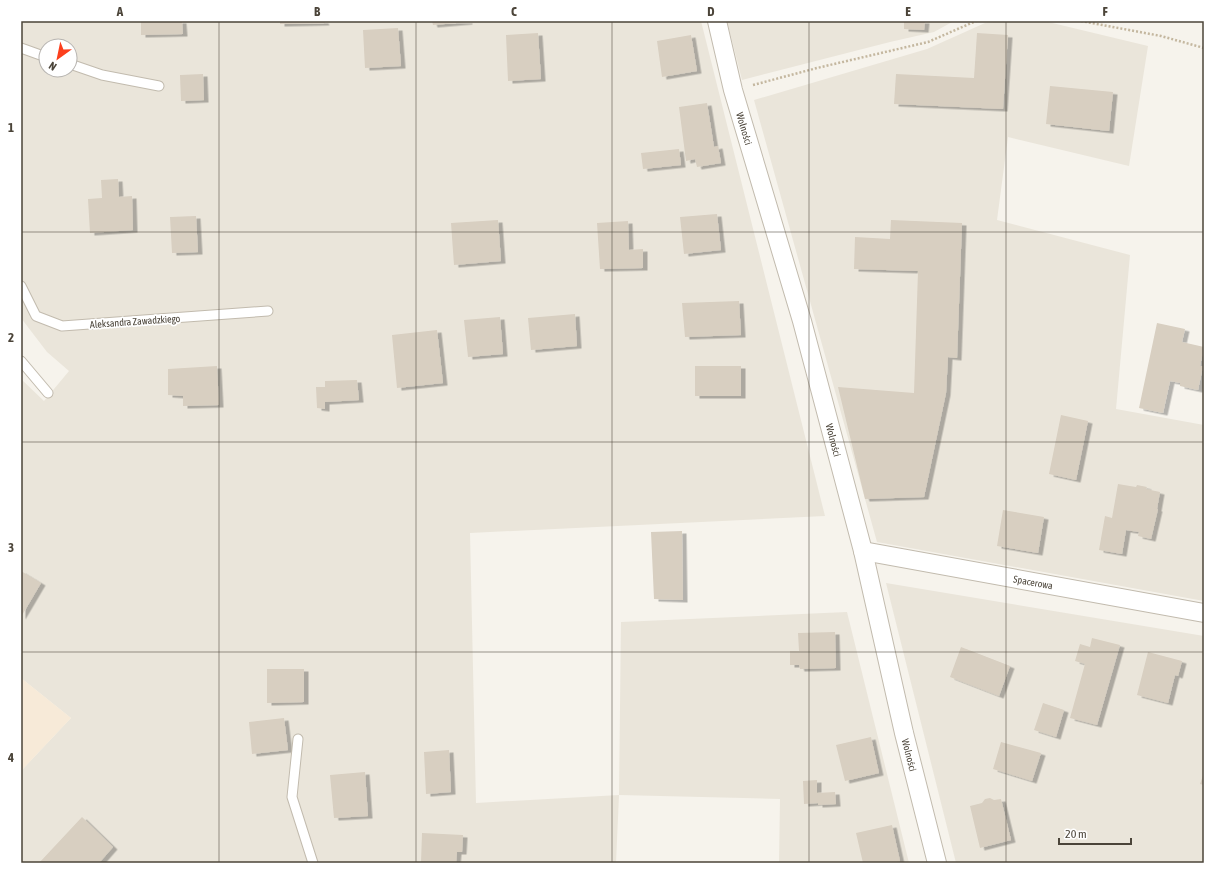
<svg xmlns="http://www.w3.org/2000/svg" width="1225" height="884" font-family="'Asap Condensed',sans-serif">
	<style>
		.residential { fill: #eae5da; fill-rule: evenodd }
		.commercial { fill: #f7ead8 }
		.building { fill: #d8cfc1; filter: url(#shadow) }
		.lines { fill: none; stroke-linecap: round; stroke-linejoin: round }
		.service-casing { stroke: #c2bbae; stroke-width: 11 }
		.minor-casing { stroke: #c2bbae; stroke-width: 20 }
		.path { stroke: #c4b79f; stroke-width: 2.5; stroke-dasharray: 2 2; stroke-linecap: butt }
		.service { stroke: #fff; stroke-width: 9 }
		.minor { stroke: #fff; stroke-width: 18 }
		.grid { fill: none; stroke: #4b4439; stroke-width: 1; stroke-opacity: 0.55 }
		.labels { text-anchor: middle; stroke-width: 3.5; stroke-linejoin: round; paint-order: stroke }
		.street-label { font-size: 10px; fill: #4b4439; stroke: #fff }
		.neatline { fill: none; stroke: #4b4439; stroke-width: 1.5 }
		.grid-label { font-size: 13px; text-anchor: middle; font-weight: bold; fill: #4b4439 }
	</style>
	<defs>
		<filter id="shadow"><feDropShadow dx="4.5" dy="2.5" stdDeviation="0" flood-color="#0004"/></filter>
	</defs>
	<rect width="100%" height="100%" fill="#f6f3ec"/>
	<path class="residential" d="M21,21H701L825,516L470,533L476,803L619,795L621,622L847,612L909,863H779L780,799L619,795L616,863H21V771L71,718L21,678V379L44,401L69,371L47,352L21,318ZM46,46H70V70H46Z
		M727,21H954L934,32L890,42L742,80Z
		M1004,21H1044L1148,46L1129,166L1008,137L997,220L1130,255L1116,409L1204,425V601L877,542L754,100L927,49L985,23Z
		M886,583L1204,636V863H956Z"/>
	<path class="commercial" d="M21,678L71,718L21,771Z"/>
	<path class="building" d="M141,21H182L183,34L141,35Z
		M280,21H324L325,23L280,24Z
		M432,21H468V22L433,25Z
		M904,21H925L924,30L904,29Z
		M398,28L401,66L365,68L363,30Z
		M538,33L541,79L508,81L506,35Z
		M977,33L1008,35L1003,109L894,104L896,74L974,78Z
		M691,35L697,71L662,77L657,41Z
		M203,74L204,100L181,101L180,75Z
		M1050,86L1113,92L1109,131L1046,124Z
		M707,103L714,147L718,146L721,163L697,167L695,159L686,161L679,107Z
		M679,149L681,165L643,169L641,153Z
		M118,179L119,197L132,196L133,230L90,233L88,199L102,198L101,180Z
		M717,214L721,250L684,254L680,217Z
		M196,216L198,252L172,253L170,217Z
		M498,220L501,261L454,265L451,223Z
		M891,220L962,223L957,358L948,357L946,393L924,497L865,499L838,387L914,393L918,271L854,269L855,237L890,239Z
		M628,221L629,250L643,249V268L600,269L597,223Z
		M739,301L741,335L685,337L682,303Z
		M575,314L577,346L531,350L528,318Z
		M500,317L503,354L468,357L464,320Z
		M1157,323L1185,329L1182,342L1204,347L1200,366H1203L1198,390L1180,386V383L1170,381L1163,413L1139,408Z
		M437,330L443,383L397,388L392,335Z
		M217,366L219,405L183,406V396L168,395V369Z
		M695,366H741V396H695Z
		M357,380L359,400L325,402V409L317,408L316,387H325V381Z
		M1061,415L1088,421L1076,480L1049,474Z
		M1118,484L1136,487L1137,485L1147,487L1146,489L1160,492L1157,509H1158L1151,539L1138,536L1139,532L1126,530L1122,554L1099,550L1105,516L1112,518Z
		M1003,510L1044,517L1038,553L997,546Z
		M682,531L683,600L654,599L651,532Z
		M21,571L41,583L21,617Z
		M835,632L836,668L800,669L799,665H790V651H799L798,633Z
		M1092,638L1120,645L1097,725L1070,718L1085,664L1075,661L1080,644L1090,647Z
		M961,647L1010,666L999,696L950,677Z
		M1148,652L1182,661L1178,676L1175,675L1168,703L1137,695Z
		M267,669H304V702L267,703Z
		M1043,703L1064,710L1056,737L1034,730Z
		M284,718L288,750L252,754L249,722Z
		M871,737L879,773L845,781L836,745Z
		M1001,742L1041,753L1032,781L993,769Z
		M449,750L451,792L426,794L424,752Z
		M365,772L368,816L334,818L330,775Z
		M1204,773V785L1200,784Z
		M817,780V793L835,792L836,804L818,805V803L804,804L803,781Z
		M990,798L994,800L1001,799L1011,840L980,848L970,806L982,803L985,799Z
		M82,817L113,847L99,863H39Z
		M892,825L900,861L893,863H863L856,833Z
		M422,833L463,835L462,852H457L456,863H421Z"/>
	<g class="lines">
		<defs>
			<path id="service" d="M21,48L46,57
				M70,64L102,75L159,86
				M21,286L36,316L62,326L268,311
				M21,361L48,393
				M298,739L292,797L313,863"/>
			<g id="minor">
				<path id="s1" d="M717,21L733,90L802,321L863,551L904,733L937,863"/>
				<path id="s2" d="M863,551L1204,613"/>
			</g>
		</defs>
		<use href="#service" class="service-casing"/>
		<use href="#minor" class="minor-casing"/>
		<path class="path" d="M1081,21L1161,36L1204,48
			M753,85L817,68L928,42L976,21"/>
		<use href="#service" class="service"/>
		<use href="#minor" class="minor"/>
	</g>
	<path class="grid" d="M219,21V863M416,21V863M612,21V863M809,21V863M1006,21V863M21,232H1204M21,442H1204M21,652H1204"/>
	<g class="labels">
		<g class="street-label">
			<text dy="4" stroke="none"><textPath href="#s1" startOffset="111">Wolności</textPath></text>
			<text transform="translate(135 321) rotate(-4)" y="4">Aleksandra Zawadzkiego</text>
			<text dy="4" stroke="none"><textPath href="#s1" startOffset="435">Wolności</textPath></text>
			<text dy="4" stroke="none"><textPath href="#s2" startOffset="173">Spacerowa</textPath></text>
			<text dy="4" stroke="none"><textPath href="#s1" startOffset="759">Wolności</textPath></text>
		</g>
	</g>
	<rect width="1225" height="884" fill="none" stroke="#ffffff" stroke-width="44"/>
	<g transform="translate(58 58) rotate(213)"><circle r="19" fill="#ffffff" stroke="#b7b4b0"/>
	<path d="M0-3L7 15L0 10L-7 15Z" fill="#fc3f1d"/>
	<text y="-6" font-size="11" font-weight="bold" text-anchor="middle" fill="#4b4439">N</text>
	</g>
	<path d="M1059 838v6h72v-6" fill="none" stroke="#4b4439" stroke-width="2"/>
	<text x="1065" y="838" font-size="12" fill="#4b4439" stroke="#ffffff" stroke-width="3" paint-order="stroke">20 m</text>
	<rect x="22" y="22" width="1181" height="840" class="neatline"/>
	<g class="grid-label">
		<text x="120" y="16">A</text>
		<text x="317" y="16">B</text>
		<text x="514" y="16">C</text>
		<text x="711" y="16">D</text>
		<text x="908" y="16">E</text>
		<text x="1105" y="16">F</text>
		<text x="11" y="132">1</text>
		<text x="11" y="342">2</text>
		<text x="11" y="552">3</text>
		<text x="11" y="762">4</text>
	</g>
</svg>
